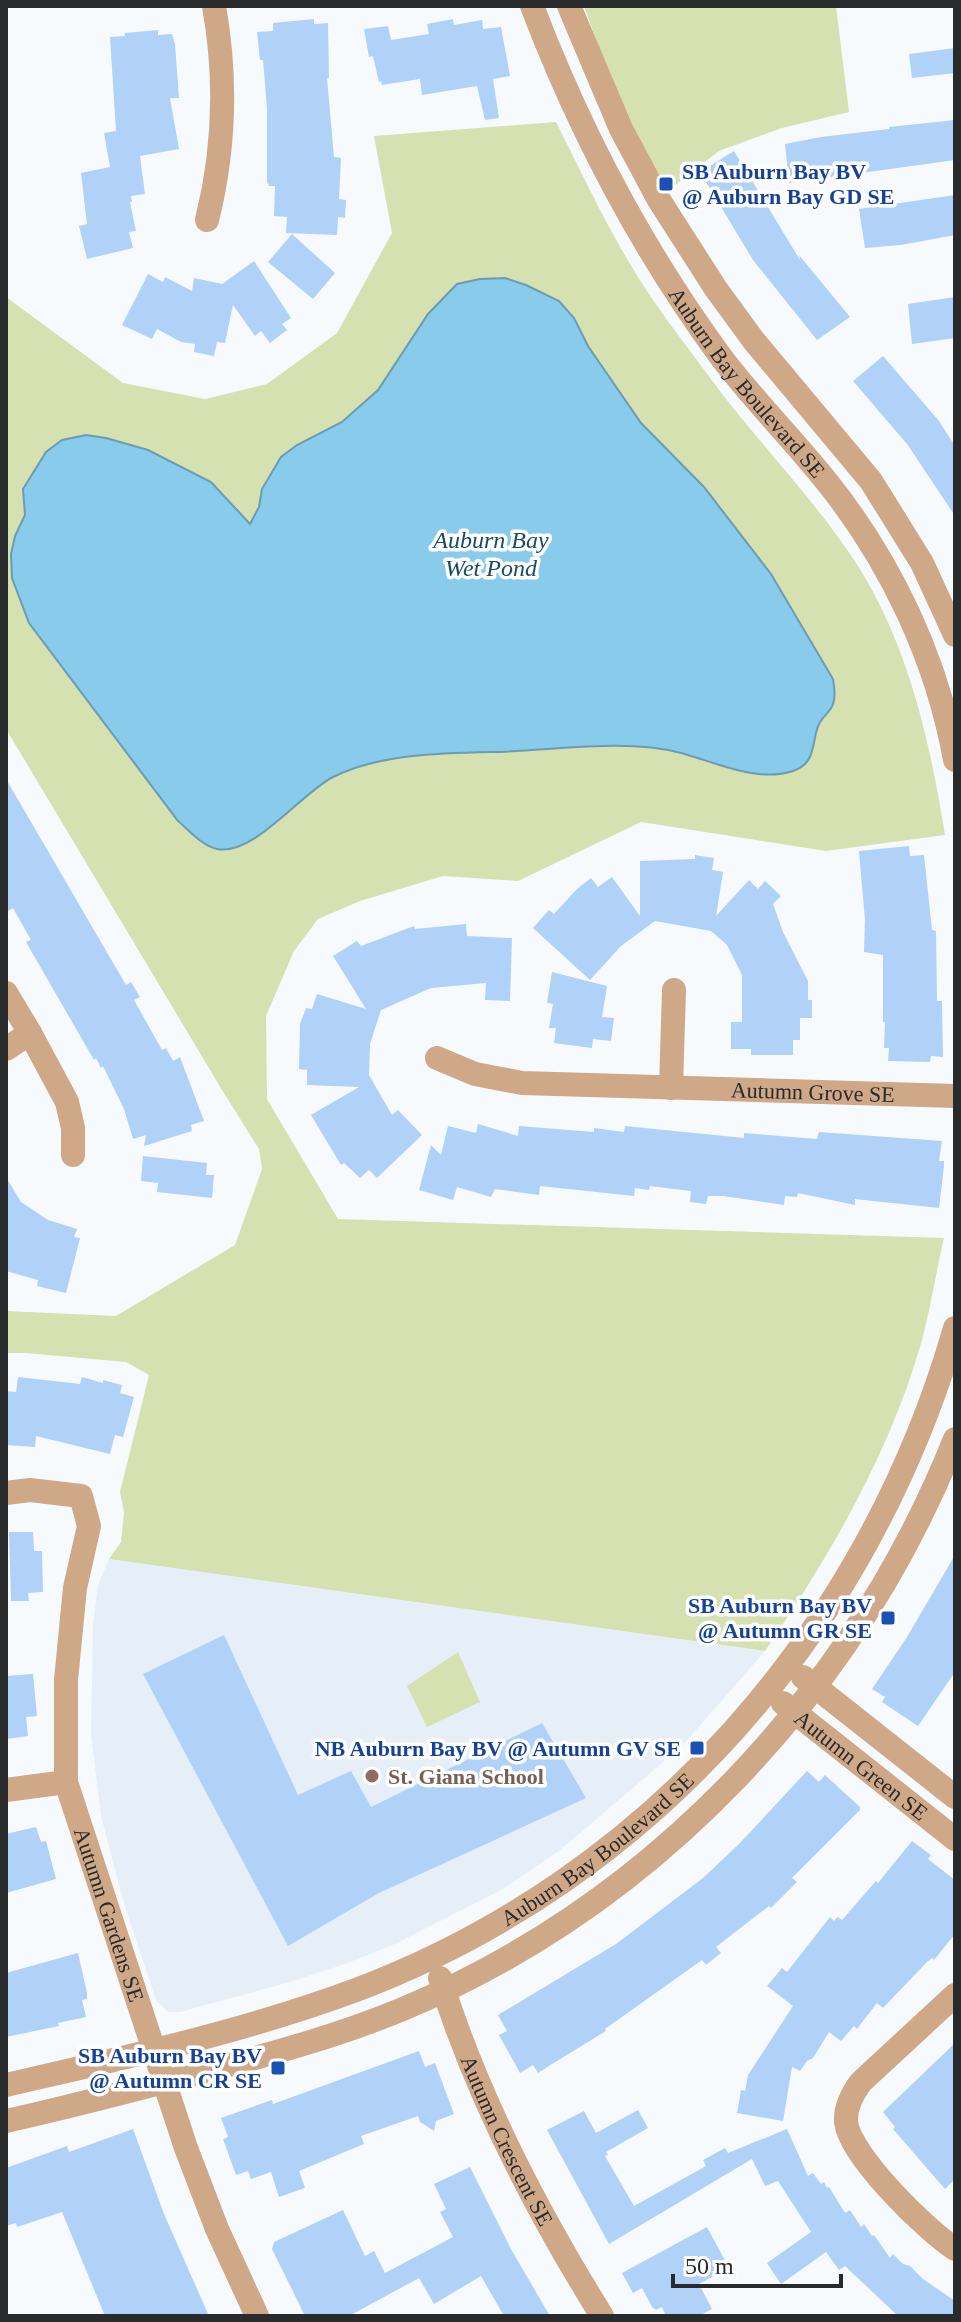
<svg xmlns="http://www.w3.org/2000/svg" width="961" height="2322" font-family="Georgia,serif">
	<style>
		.built { fill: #e6eef8 }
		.green { fill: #d6e1b1 }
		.water { fill: #88cbeb; stroke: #6c9bb2; stroke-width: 2 }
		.building { fill: #b0d1f8 }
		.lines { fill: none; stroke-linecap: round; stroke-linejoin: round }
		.minor { stroke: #cea887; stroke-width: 24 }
		.transit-dot { fill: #1a4fb4; stroke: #fff; stroke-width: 3 }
		.education-dot { fill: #8d6e63; stroke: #fff; stroke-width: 3 }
		.labels { text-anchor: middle; stroke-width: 7; stroke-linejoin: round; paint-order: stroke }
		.transit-label { font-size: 22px; font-weight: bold; fill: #164399; stroke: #fff; text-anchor: end }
		.street-label { font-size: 22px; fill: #292a2c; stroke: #fff }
		.education-label { font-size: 22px; font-weight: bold; fill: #785e54; stroke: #fff; text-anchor: start }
		.water-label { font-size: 24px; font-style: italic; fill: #174d63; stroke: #fff }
	</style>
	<rect width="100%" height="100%" fill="#f7fafd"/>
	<path class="built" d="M109,1559L765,1651L682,1746L560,1850L503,1889L395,1944L345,1964L290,1982L180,2012H168L156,2000L123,1900L101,1816L91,1734L93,1624L98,1585Z"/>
	<path class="green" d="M584,6H836L849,112L782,128L719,151L665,193L610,79Z
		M556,122C580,169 602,217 629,262C651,300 679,336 705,371C753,438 813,496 858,566C909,647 930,742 945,835L826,851L641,822L518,881L443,876L360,901L318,919L294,951L266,1016L267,1099L338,1219L944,1238C936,1272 931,1306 922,1340C890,1453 831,1554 765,1651L109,1559L121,1542L124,1512L120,1492L149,1375L126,1362L26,1353H6V1311L116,1316L235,1245L262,1169L259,1149L222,1090L6,729V297L123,383L205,399L267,384L337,333L392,233L374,136Z
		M458,1652L480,1702L427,1727L407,1686Z"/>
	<path class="water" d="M505,278L526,285L559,301L574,318L588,346L641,423L704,487L771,574L833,679C840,718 821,708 816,733C812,750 813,764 793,771C757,783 715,762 681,753C624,738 552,751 493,752C442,753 379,754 333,777C300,794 254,856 217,849C202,846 189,830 178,821L29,623L12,578L11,554L15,536L25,515L23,489L46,452L62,440L86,435L106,438L148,450L211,482L250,524L259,507L262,489L281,457L297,445L342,422L378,390L428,314L457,284L480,279Z"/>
	<path class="building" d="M314,19V24L328,23L329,78H327L334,157L341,158L339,199L346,200L345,218L338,217L337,235L286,233L287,217L274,216L275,186H269L267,182V108L263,60H260L257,32L273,31V23Z
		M453,19L454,25L482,20L483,29L501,27L510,76L493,79L499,118L485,120L477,86L422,95L420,79L382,85L381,81L379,82L373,56L369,57L364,29L388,26L391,40L429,34L427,24Z
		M158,30V35L172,34L175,44L179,98H170L179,149L140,156L145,194L131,196L132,202H130L136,231L129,232L133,248L87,259L79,226L87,224L81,173L110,167L104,133L116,131L110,37L125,36V33Z
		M955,48V73L912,78L909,54Z
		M955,120V160L789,183L785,144L821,137L889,129V127Z
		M734,151L800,260L799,255L850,317L817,340L753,260L700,172Z
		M955,195V235L901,245L865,248L859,209Z
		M292,234L335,273L313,299L268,262Z
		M254,261L291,318L282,324L287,330L270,343L261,331L255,336L233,305L225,343L217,342L214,356L194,352L195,344L181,342L157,329L152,339L122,325L148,274L163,282L165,277L192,291L194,278L222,284Z
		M955,297V338L912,344L908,304Z
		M883,356L939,421L955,446V516L907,444L853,381Z
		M6,779L126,985L131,982L140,997L134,1000L162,1050L166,1048L173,1061L180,1057L204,1121L191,1125L192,1131L144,1146L146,1135L133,1139L124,1109L103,1066L101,1068L96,1058L94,1060L26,942L31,940L13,908L6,912Z
		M909,846L910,856L924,855L932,930L936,931L937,1001H942L943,1057L931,1056L930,1062L888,1061L889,1048H884L885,1022H883V955L864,952L865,920L859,851Z
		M695,855L714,858L712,870L723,872L716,916L749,880L758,889L765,881L781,896L773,904L783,932L808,981V1000H812V1018H800V1040H793V1055H751V1049H731V1022H742V975L727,945L711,931L655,921L621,946L590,980L533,928L549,910L554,914L577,889L591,878L598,887L612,877L640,916V861L695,859Z
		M466,924L467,936L512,938L510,1001L485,1000L486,983L431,988L381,1010L370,1044L369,1075L392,1115L398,1110L422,1135L377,1178L369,1170L360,1178L344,1163L341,1165L311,1115L359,1087L307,1085V1070L299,1069L300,1024L306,1008L312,1009L317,994L366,1009L333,956L357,941L361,946L414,926L415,929Z
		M552,972L607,986L602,1017L614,1018L611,1041L593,1039L592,1048L554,1043L556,1028H549L553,1004L547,1003Z
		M478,1124L518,1136L519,1126L594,1132V1128L624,1132L625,1126L744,1138V1133L817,1139L819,1132L942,1141L939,1161H944V1166L939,1208L855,1199V1205L798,1193L797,1197L785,1196L784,1205L723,1196H708L706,1204L690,1202L691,1191L650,1186L649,1190L635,1188L634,1196L540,1186L539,1195L495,1189L491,1197L457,1187L453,1200L419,1190L431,1145L441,1155L448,1126L476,1133Z
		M143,1156L207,1163L206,1175H214L212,1198L157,1192L158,1183L141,1181Z
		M6,1177L21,1202L48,1220L77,1229L74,1237L80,1238L66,1293L37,1286L38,1280L6,1271Z
		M18,1377L80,1384L82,1377L103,1383V1380L122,1385L120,1393L134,1397L123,1437L115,1435L110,1454L36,1436L35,1447L6,1445V1391L16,1392Z
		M9,1532H33L34,1551H42L43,1592L28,1593L29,1601H11Z
		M955,1555V1672L918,1726L882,1702L885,1697L872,1689L907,1637Z
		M224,1635L298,1795L351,1771L371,1807L542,1723L586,1798L379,1893L288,1946L143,1674Z
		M33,1674L37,1716L26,1717L28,1736L6,1739V1676Z
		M807,1771L819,1782L825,1775L860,1807V1810L792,1878L797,1882L771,1908L769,1906L716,1947L721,1953L706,1965L702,1960L605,2029L606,2031L552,2064L538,2073L533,2065L520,2073L499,2035L507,2031L498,2015L616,1944L703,1878L740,1843Z
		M36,1827L41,1842L46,1841L56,1879L6,1893V1834Z
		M912,1841L931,1855L928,1859L955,1880V1934L934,1960L932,1958L927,1962L883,2008L877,2003L857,2029L854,2026L841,2041L829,2032L813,2058L807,2061L800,2071L792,2067L783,2121L737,2113L741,2090L745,2091L748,2075L793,2006L767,1986L782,1968L787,1972L830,1917L834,1921L837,1917L842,1920L876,1881L878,1883Z
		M78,1953L87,1993V1999L82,2000L86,2017L58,2023L59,2026L6,2037V1973Z
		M955,2043V2179L945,2189L893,2129L895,2127L883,2112Z
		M419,2051L425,2067L435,2063L454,2114L436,2121L434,2131L420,2122L418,2116L361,2136L364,2144L299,2171L305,2188L279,2197L271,2172L251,2179L248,2171L236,2175L223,2139L228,2137L221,2118L272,2100L273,2104Z
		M638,2110L648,2128L606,2152L608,2155L605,2156L634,2206L706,2166L703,2160L725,2148L728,2153L787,2129L808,2176L813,2173L821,2184L824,2182L827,2188L829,2187L845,2213L850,2210L861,2227L864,2224L872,2236L874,2235L890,2258L893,2254L903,2264L910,2266L923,2279L955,2301V2316H898L845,2266L839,2270L826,2252L781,2284L767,2263L811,2232L778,2181L765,2186L752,2159L609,2244L547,2130L584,2111L596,2133Z
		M133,2129L164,2214L209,2316H105L62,2212L17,2227L16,2223L6,2226V2168L67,2146L69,2152Z
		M470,2167L512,2251L550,2316H504L481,2276L434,2304L419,2278L349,2316H305L272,2249L274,2242L343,2210L365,2256L374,2251L385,2273L453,2237L440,2212L446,2209L434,2184Z
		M707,2227L729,2268L699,2284L712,2309L699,2316H666L662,2307L656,2310L652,2307L642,2288L633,2293L622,2273Z"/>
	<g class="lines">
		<g class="minor">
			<path id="s1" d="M532,6C580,132 641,248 721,357C754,401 793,439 827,482C891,562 937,659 955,760"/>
			<path d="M569,6L621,129L659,200L716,289L754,341L871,481L922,563L955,635"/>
			<path d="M207,220C225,148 227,79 214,6"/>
			<path d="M6,993L30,1033L6,1049"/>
			<path d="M30,1033L67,1102L73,1128V1155"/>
			<path id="s2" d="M437,1058L475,1074L522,1083L955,1096"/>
			<path d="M671,1088L674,990"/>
			<path id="s3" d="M6,1493L30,1490L81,1496L89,1526L75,1588L66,1680V1782L186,2148L217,2229L257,2316"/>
			<path d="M803,1677L955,1797"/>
			<path id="s4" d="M783,1703L955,1839"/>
			<path d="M6,1790L66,1782"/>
			<path id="s5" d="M440,1978C477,2097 536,2210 602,2316"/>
			<path d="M955,1995L861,2082C852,2094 845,2107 846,2122C850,2156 926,2230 955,2249"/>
			<path id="s6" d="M6,2085C123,2058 243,2032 356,1990C652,1878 868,1630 955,1328"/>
			<path d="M6,2121C74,2106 142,2088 210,2070C275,2053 340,2035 403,2009C656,1903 854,1691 955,1439"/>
		</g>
	</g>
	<g class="transit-dot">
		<rect x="658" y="176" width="16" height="16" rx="4"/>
		<rect x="880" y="1610" width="16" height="16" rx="4"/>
		<rect x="689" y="1740" width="16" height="16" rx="4"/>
		<rect x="270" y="2060" width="16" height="16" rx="4"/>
	</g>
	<circle class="education-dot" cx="372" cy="1776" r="8"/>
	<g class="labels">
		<g class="transit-label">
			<text x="682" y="179" text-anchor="start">SB Auburn Bay BV<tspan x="682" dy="25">@ Auburn Bay GD SE</tspan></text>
			<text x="872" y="1613">SB Auburn Bay BV<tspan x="872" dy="25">@ Autumn GR SE</tspan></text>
			<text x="681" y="1756">NB Auburn Bay BV @ Autumn GV SE</text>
			<text x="262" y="2063">SB Auburn Bay BV<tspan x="262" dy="25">@ Autumn CR SE</tspan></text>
		</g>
		<g class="street-label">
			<text dy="8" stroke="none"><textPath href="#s1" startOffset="436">Auburn Bay Boulevard SE</textPath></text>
			<text dy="8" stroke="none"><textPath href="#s2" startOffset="380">Autumn Grove SE</textPath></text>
			<text dy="8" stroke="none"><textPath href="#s4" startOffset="100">Autumn Green SE</textPath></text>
			<text dy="8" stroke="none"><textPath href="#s6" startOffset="644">Auburn Bay Boulevard SE</textPath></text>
			<text dy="8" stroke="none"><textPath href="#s3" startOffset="504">Autumn Gardens SE</textPath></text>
			<text dy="8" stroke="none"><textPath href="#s5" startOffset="176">Autumn Crescent SE</textPath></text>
		</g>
		<g class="education-label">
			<text x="388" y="1784">St. Giana School</text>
		</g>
		<g class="water-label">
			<text x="491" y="548">Auburn Bay<tspan x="491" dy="28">Wet Pond</tspan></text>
		</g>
	</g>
	<rect width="961" height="2322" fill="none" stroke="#292a2c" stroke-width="16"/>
	<path d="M673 2274v12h168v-12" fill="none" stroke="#292a2c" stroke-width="4"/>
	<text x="685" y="2274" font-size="24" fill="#292a2c" stroke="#ffffff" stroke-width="6" paint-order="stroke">50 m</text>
</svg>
